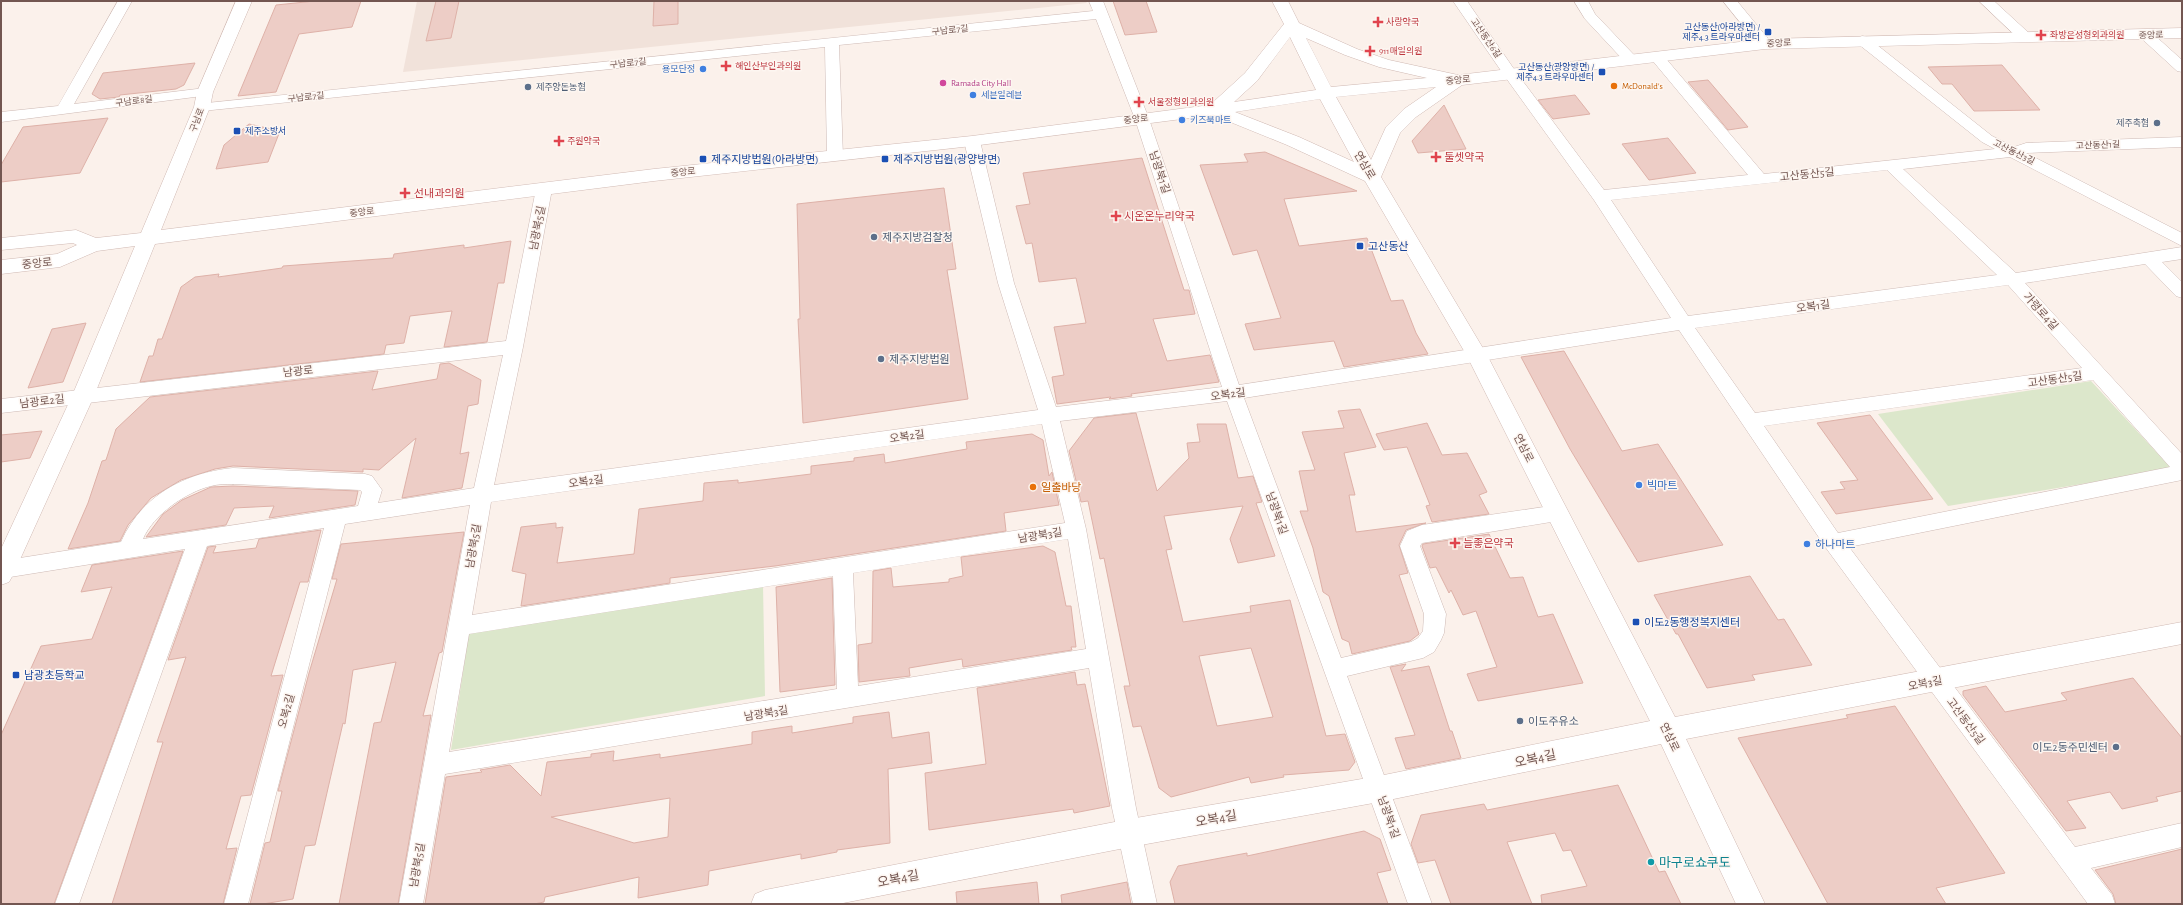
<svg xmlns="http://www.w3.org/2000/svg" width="2183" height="905" font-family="'Alegreya Sans','Noto Sans KR',sans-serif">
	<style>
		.residential { fill: #f1e2da }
		.green { fill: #dce7cb }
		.building { fill: #edcdc6; stroke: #deb1a8; fill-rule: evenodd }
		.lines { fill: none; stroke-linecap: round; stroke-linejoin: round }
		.street-casing { stroke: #cebab5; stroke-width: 1 }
		.secondary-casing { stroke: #d0b9b3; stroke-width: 1 }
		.street { fill: #fff; fill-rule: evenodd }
		.secondary { fill: #fff; fill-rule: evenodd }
		.health-dot { fill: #e0444e; stroke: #fdf6f1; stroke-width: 1.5 }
		.transit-dot { fill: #1a4fb4; stroke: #fdf6f1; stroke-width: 1.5 }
		.shop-dot { fill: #3f7fe0; stroke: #fdf6f1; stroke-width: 1.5 }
		.hotel-dot { fill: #d1479c; stroke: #fdf6f1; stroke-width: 1.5 }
		.food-dot { fill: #e8710a; stroke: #fdf6f1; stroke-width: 1.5 }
		.service-dot { fill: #5c6f8a; stroke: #fdf6f1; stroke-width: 1.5 }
		.culture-dot { fill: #0f9aa8; stroke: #fdf6f1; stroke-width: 1.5 }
		.labels { text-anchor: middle; stroke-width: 3; stroke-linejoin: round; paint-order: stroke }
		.far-health-label { font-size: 9px; fill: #be3a42; stroke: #fdf6f1; text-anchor: start }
		.far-transit-label { font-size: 9px; fill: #164399; stroke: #fdf6f1; text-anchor: end }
		.far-street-label { font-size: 9px; fill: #735651; stroke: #fdf6f1 }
		.far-shop-label { font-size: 9px; fill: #366cbe; stroke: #fdf6f1; text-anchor: start }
		.far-hotel-label { font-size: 9px; fill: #b23c85; stroke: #fdf6f1; text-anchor: start }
		.far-food-label { font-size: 9px; fill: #c56008; stroke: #fdf6f1; text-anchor: start }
		.far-service-label { font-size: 9px; fill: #4e5e75; stroke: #fdf6f1; text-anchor: start }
		.health-label { font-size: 11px; fill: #be3a42; stroke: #fdf6f1; text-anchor: start }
		.transit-label { font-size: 11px; fill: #164399; stroke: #fdf6f1; text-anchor: start }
		.street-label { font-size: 11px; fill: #735651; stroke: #fdf6f1 }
		.service-label { font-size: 11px; fill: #4e5e75; stroke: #fdf6f1; text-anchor: start }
		.shop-label { font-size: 11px; fill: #366cbe; stroke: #fdf6f1; text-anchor: start }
		.food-label { font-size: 11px; fill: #c56008; stroke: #fdf6f1; text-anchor: start }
		.near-street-label { font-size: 13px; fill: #735651; stroke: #fdf6f1 }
		.near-culture-label { font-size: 13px; fill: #0d838f; stroke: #fdf6f1; text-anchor: start }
	</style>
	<rect width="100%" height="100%" fill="#fbf1eb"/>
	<path class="residential" d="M417,1H1085L1087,3L403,72Z"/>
	<path class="green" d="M2091,381L2172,469L1948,506L1878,414Z
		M763,585L765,696L451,750L469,633Z"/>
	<path class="building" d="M315,1H361L352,27L299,34L276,92L238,96L276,5Z
		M436,1H459L451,38L426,41Z
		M654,1H678V24L653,26Z
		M1113,1H1146L1157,32L1125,35Z
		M195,63L184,85L176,89L120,95L119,97L100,99L92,94L103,73Z
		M2002,65L2040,110L1974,111L1952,84H1942L1928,67Z
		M1708,80L1748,127L1728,130L1688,82Z
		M1575,95L1590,114L1553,119L1538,100Z
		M1444,105L1466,149L1418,153L1412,141Z
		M108,118L80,173L1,182V165L23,127Z
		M249,124L280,131L268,162L216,169L224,145Z
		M1668,138L1696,173L1649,180L1622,144Z
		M1265,152L1357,191L1284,199L1299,246L1367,238L1391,301L1403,300L1416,333L1428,354L1344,367L1334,341L1254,350L1245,324L1281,318L1257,250L1233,255L1200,165L1248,162L1244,154Z
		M1142,158L1184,290H1189L1195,314L1153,319L1167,361L1210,355L1219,382L1131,394L1132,396L1109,399L1111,397L1057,404L1052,377L1064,375L1054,327L1086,323L1076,278L1039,282L1032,243L1026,244L1016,206L1030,204L1023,173Z
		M944,188L956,269L947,270L968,399L803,423L798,319H800L797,204Z
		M511,241L504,283H498L487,342L444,347L452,311L410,316L404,343L386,345L384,354L140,382L149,356H153L158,339H162L181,287L195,277L219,274L218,277L282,268L283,266L393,258L394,254L464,245V248Z
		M86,323L63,382L28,388L52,329Z
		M1564,351L1622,451L1658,444L1723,545L1638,562L1570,449L1521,357Z
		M449,363L481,380L478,404L468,406L460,454L469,452L462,488L402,498L416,438L379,470L363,469V472L233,466L215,469L181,480L151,498L128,525L120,541L68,549L88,503L102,461L106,460L116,429L150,397L378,371L372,390L437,379L440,364Z
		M1360,409L1376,447L1344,453L1355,495H1349L1356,532L1426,523L1406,530L1399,545L1408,573L1399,575L1419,634L1410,641L1352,654L1349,642L1342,639L1329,596L1323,592L1313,548L1300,511H1308L1299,471L1315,470L1302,432L1344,428L1338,411Z
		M1136,413L1157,491L1189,458L1187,443L1200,442L1197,424H1226L1238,478L1253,476L1262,502L1256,503L1275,556L1238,563L1230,539L1243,506L1164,516L1172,549L1166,550L1183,622L1251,612L1250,606L1290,600L1326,736L1345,734L1355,762L1349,770L1283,775L1284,777L1251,783L1249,777L1171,797L1159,788L1141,726L1133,727L1124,686H1130L1104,558L1100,559L1088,501L1081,502L1069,451L1094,418ZM1251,648L1273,717L1217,726L1199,656Z
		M1870,415L1933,499L1836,514L1821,492L1845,489L1840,482L1858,480L1817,423Z
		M1427,423L1442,455L1467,453L1487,492L1479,495L1489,514L1432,522L1426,506L1430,505L1407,447L1384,450L1376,434Z
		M42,431L30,458L1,462V435Z
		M1032,434L1043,440L1049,476L1052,472L1059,505L1004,513L1006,531L775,566L670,578V583L521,606L526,574L512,571L521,527L556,523V528L563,527L557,563L634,554L639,509L703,501L704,483L738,480V483L811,474V466L854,461V458L884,454L885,463L967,449L966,442Z
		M233,486L358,491L355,505L269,518L274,506L234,508L226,525L146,537L163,514L182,500L211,487Z
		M321,530L308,582H300L271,676L283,675L251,795L241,796L226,849L237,848L223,904H112L163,742H157L186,657L168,660L208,547L216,546L213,553L256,548L259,539Z
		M464,532L442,652L439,653L423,716L431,715L398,904H339L374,723L381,722L396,662L353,670L345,724L343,723L315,845L305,846L293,899L263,904H250L265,843L270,842L282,791H278L309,673L337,579H332L341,544Z
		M1489,534L1510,578L1523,577L1538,617L1553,614L1583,683L1478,701L1467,674L1497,667L1476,611L1463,615L1451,590L1449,593L1436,567L1430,568L1422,546L1423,544Z
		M1043,546L1055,552L1066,606H1071L1076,647H1071L1072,650L963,667L962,659L909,668L910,676L859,682L858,645L872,643L873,571L891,568L893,587L949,582V579L963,576L961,557Z
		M183,551L54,904H1V735L41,646L92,639L112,587L81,592L92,565Z
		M1750,576L1778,620L1784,619L1812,665L1752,675L1755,680L1707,688L1678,634H1676L1654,595Z
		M832,578L835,685L780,692L776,587Z
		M1406,664L1401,671L1429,666L1450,731H1452L1461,758L1406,769L1395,738L1415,735L1390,667Z
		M1075,672L1077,685L1085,684L1110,806L1074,813L1073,809L929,830L925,773L986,764L977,688Z
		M2133,678L2182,738V791L2156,797L2158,801L2122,809L2110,792L2067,801L2086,828L2066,831L1963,695V691L1986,686L2005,712L2067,700L2061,693Z
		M1895,706L2005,873L1936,888L1946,904H1828L1738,738L1848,718L1846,715Z
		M889,712L892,738L929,732L932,763L888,769L890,843L837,850V852L801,859V854L709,871L708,885L638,898L639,877L545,897L544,902L534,904H425L446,777L482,772L480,770L510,765L541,796L547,762L591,757V754L614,751L613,761L660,754V758L752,744V732L792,726V733L853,723V717ZM670,798L668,837L634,843L551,817Z
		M1618,785L1659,872L1665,871L1681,904H1542L1541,895L1587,886L1571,850L1563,851L1555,833L1507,842L1532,904H1451L1435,860L1418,863L1411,844L1421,815L1484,804L1487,810Z
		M1364,831L1380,839L1391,870L1377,873L1388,904H1175L1170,882L1178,866L1247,853V856Z
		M2182,849V904H2116L2113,894L2095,870Z
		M1037,882L1039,904H957L956,892Z
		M1127,882L1131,904H1062L1061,895Z"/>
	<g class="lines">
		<defs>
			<path id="street" d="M118,1H132L74,104L205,88L210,89L212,92L210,95L1,122V112L58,106Z
				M1089,1H1103L1149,119L1239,385L1671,318L1594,200L1506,78L1453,1H1467L1516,72L1604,190L1748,175L1652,60L1650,57L1657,53L1662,54L1764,174L1995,149L1982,142L1857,43L1855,40L1862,36L1867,37L1992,136L2014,147L2026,143L2182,137V147L2026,153L2182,233V246L2010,157L1903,169L2016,273L2182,247V259L2162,262L2182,282V298L2176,296L2145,264L2025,283L2182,454V480L1849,547L2075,847L2182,823V847L2091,868L2112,895L2115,904H2088L1826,548L1679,330L1244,398L1341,658L1411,642L1418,638L1423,631L1424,614L1400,546L1407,531L1422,525L1557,505L1564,507L1567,513L1564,519L1557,521L1422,543L1420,546L1446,614L1444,633L1441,640L1434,652L1423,658L1347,676L1432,904H1408L1227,401L1060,421L1086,529L1136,808L1157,904H1133L1112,808L1089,668L445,774L423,904H399L470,505L345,524L248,904H224L324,528L207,546L79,904H55L185,549L4,578L1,577V561L121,542C141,496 184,473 233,468L365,474L372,476L382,490L378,503L474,488L503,355L1,413V399L506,341L536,189L538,185H550L552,189L523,347L494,485L1038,410L998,283L964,141L967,138H977L980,141L1014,283L1056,407L1222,387L1135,119L1096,19L839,45L843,157L840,160H830L827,157L825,47L202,111L197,110L195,107L197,104L1093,11ZM1887,170L1997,275L1688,316L1611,200ZM2008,285L2082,368L1755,413L1695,328ZM2093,380L2170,467L1838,533L1764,426ZM1042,424L1065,523L472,615L491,502ZM233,484L360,490L362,492L358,506L143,539C153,515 186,492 211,486C218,484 226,484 233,484ZM1068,539L1086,649L858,686L853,573ZM833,576L837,689L449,752L469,634Z
				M1574,1H1588L1595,14L1636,57L1638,60L1636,63H1626L1585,19Z
				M1723,1H1737L1770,41L1772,44L1770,47H1760Z
				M1979,1H1994L2030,34L2032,37L2030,40H2020Z
				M2146,31L2151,32L2182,60V72L2177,71L2141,38L2139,35L2141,32Z"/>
			<path id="secondary" d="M236,1H252L213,92L210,107L161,230L654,169L972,136L1210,105L1245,73L1284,24L1272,1H1288L1299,23L1357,49L1389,60L1458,75L1765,39L2182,28V38L1765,49L1462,85L1416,117L1400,133L1381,177L1487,355L1675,717L2182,622V644L1686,739L1765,904H1736L1661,744L1379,802L1130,847L838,904H751L755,894L765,890L1130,819L1379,776L1650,721L1467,356L1365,181L1287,145L1213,115L972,146L654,181L155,244L94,396L13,575L9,582L1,585V549L72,396L135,246L97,251L60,267L1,274V260L57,254L77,245L73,243L1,250V238L76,230L96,238L141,233L194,107L197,92ZM1290,37L1316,90L1234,102L1257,81ZM1306,38L1345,55L1379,67L1427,78L1331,87ZM1436,87L1404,109L1386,127L1371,160L1336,97ZM1320,99L1354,162L1299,137L1235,112Z"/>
		</defs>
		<use href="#street" class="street-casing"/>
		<use href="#secondary" class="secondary-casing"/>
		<use href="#street" class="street"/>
		<use href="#secondary" class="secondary"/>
	</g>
	<g class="health-dot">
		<path d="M1376 16h4v4h4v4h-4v4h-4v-4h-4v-4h4z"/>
		<path d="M2039 29h4v4h4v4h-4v4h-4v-4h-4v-4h4z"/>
		<path d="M1368 45h4v4h4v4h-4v4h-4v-4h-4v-4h4z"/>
		<path d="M724 60h4v4h4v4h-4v4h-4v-4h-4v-4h4z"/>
		<path d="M1137 96h4v4h4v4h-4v4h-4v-4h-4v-4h4z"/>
		<path d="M557 135h4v4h4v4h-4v4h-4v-4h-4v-4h4z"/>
		<path d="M1434 151h4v4h4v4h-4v4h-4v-4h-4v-4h4z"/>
		<path d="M403 187h4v4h4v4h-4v4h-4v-4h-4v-4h4z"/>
		<path d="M1114 210h4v4h4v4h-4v4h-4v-4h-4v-4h4z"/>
		<path d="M1453 537h4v4h4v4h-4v4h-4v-4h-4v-4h4z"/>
	</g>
	<g class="transit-dot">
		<rect x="1764" y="28" width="8" height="8" rx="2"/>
		<rect x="1598" y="68" width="8" height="8" rx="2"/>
		<rect x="233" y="127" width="8" height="8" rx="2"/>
		<rect x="699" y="155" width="8" height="8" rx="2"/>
		<rect x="881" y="155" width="8" height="8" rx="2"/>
		<rect x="1356" y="242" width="8" height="8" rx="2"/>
		<rect x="1632" y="618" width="8" height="8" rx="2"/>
		<rect x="12" y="671" width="8" height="8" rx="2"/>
	</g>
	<g class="shop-dot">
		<circle cx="703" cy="69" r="4"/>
		<circle cx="973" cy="95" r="4"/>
		<circle cx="1182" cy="120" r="4"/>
		<circle cx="1639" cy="485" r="4"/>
		<circle cx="1807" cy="544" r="4"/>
	</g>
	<circle class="hotel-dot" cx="943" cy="83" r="4"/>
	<g class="food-dot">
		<circle cx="1614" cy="86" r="4"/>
		<circle cx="1033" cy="487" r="4"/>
	</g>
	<g class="service-dot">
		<circle cx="528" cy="87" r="4"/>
		<circle cx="2157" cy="123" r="4"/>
		<circle cx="874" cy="237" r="4"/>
		<circle cx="881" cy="359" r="4"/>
		<circle cx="1520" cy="721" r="4"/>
		<circle cx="2116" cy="747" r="4"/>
	</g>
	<circle class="culture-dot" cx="1651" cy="862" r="4"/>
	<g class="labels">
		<g class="far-health-label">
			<text x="1386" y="25">사랑약국</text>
			<text x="2050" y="38">좌방은성형외과의원</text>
			<text x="1379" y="54">911매일의원</text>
			<text x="735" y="69">해인산부인과의원</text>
			<text x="1148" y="105">서울정형외과의원</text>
			<text x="567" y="144">주원약국</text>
		</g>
		<g class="far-transit-label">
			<text x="1760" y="30">고산동산(아라방면) /<tspan x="1760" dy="10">제주4.3 트라우마센터</tspan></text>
			<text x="1594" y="70">고산동산(광양방면) /<tspan x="1594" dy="10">제주4.3 트라우마센터</tspan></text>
			<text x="245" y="134" text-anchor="start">제주소방서</text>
		</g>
		<g class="far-street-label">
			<text transform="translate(950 30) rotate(-6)" y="3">구남로7길</text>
			<text transform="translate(2151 35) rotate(-2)" y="3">중앙로</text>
			<text transform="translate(1486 38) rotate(55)" y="3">고산동산6길</text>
			<text transform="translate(1779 43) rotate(-3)" y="3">중앙로</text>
			<text transform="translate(628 63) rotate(-6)" y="3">구남로7길</text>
			<text transform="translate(1458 80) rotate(-6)" y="3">중앙로</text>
			<text transform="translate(306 97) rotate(-6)" y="3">구남로7길</text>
			<text transform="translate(134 101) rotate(-7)" y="3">구남로8길</text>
			<text transform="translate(1136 119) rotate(-7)" y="3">중앙로</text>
			<text transform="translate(197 120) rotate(-69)" y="3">구남로</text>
			<text transform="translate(2098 145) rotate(-2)" y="3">고산동산1길</text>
			<text transform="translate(2014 152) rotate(26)" y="3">고산동산3길</text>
			<text transform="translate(683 172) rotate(-6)" y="3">중앙로</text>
			<text transform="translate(362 212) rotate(-7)" y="3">중앙로</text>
		</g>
		<g class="far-shop-label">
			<text x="695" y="72" text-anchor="end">용모단정</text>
			<text x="981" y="98">세븐일레븐</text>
			<text x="1190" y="123">키즈북마트</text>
		</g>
		<g class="far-hotel-label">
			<text x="951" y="86">Ramada City Hall</text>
		</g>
		<g class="far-food-label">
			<text x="1622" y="89">McDonald's</text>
		</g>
		<g class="far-service-label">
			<text x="536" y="90">제주양돈농협</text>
			<text x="2149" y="126" text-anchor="end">제주축협</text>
		</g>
		<g class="health-label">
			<text x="1444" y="161">둘셋약국</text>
			<text x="414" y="197">선내과의원</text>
			<text x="1124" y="220">시온온누리약국</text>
			<text x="1463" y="547">늘좋은약국</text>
		</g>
		<g class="transit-label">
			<text x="711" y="163">제주지방법원(아라방면)</text>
			<text x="893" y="163">제주지방법원(광양방면)</text>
			<text x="1368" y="250">고산동산</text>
			<text x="1644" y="626">이도2동행정복지센터</text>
			<text x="24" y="679">남광초등학교</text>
		</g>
		<g class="street-label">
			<text transform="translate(1365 165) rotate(59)" y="4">연삼로</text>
			<text transform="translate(1160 172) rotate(72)" y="4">남광북1길</text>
			<text transform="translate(1807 174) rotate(-6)" y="4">고산동산5길</text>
			<text transform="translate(537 228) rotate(-79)" y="4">남광북5길</text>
			<text transform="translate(37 263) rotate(-6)" y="4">중앙로</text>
			<text transform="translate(1813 306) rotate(-8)" y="4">오복1길</text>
			<text transform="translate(2041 311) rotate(48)" y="4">가령로4길</text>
			<text transform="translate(298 371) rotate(-6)" y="4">남광로</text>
			<text transform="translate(2055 379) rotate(-8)" y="4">고산동산5길</text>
			<text transform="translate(1228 394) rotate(-8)" y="4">오복2길</text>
			<text transform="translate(42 401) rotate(-7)" y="4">남광로2길</text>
			<text transform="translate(907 436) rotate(-8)" y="4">오복2길</text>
			<text transform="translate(1524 448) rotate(63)" y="4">연삼로</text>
			<text transform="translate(586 481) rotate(-8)" y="4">오복2길</text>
			<text transform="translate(1277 513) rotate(70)" y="4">남광북1길</text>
			<text transform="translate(1040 535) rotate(-9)" y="4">남광북3길</text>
			<text transform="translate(473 546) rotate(-80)" y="4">남광북5길</text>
			<text transform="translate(1925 683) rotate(-11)" y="4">오복3길</text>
			<text transform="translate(286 711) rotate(-75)" y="4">오복2길</text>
			<text transform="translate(766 713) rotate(-9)" y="4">남광북3길</text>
			<text transform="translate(1966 721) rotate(53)" y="4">고산동산5길</text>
			<text transform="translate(1670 737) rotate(64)" y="4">연삼로</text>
			<text transform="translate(1389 817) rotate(70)" y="4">남광북1길</text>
			<text transform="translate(417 865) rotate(-80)" y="4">남광북5길</text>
		</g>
		<g class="service-label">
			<text x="882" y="241">제주지방검찰청</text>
			<text x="889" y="363">제주지방법원</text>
			<text x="1528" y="725">이도주유소</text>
			<text x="2108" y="751" text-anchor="end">이도2동주민센터</text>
		</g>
		<g class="shop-label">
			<text x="1647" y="489">빅마트</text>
			<text x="1815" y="548">하나마트</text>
		</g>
		<g class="food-label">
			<text x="1041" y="491">일출바당</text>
		</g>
		<g class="near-street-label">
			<text transform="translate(1535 758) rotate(-12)" y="5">오복4길</text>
			<text transform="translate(1216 818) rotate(-10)" y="5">오복4길</text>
			<text transform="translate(898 878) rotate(-11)" y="5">오복4길</text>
		</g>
		<g class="near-culture-label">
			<text x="1659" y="867">마구로쇼쿠도</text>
		</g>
	</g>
	<rect width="2183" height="905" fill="none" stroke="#735651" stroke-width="4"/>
</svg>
